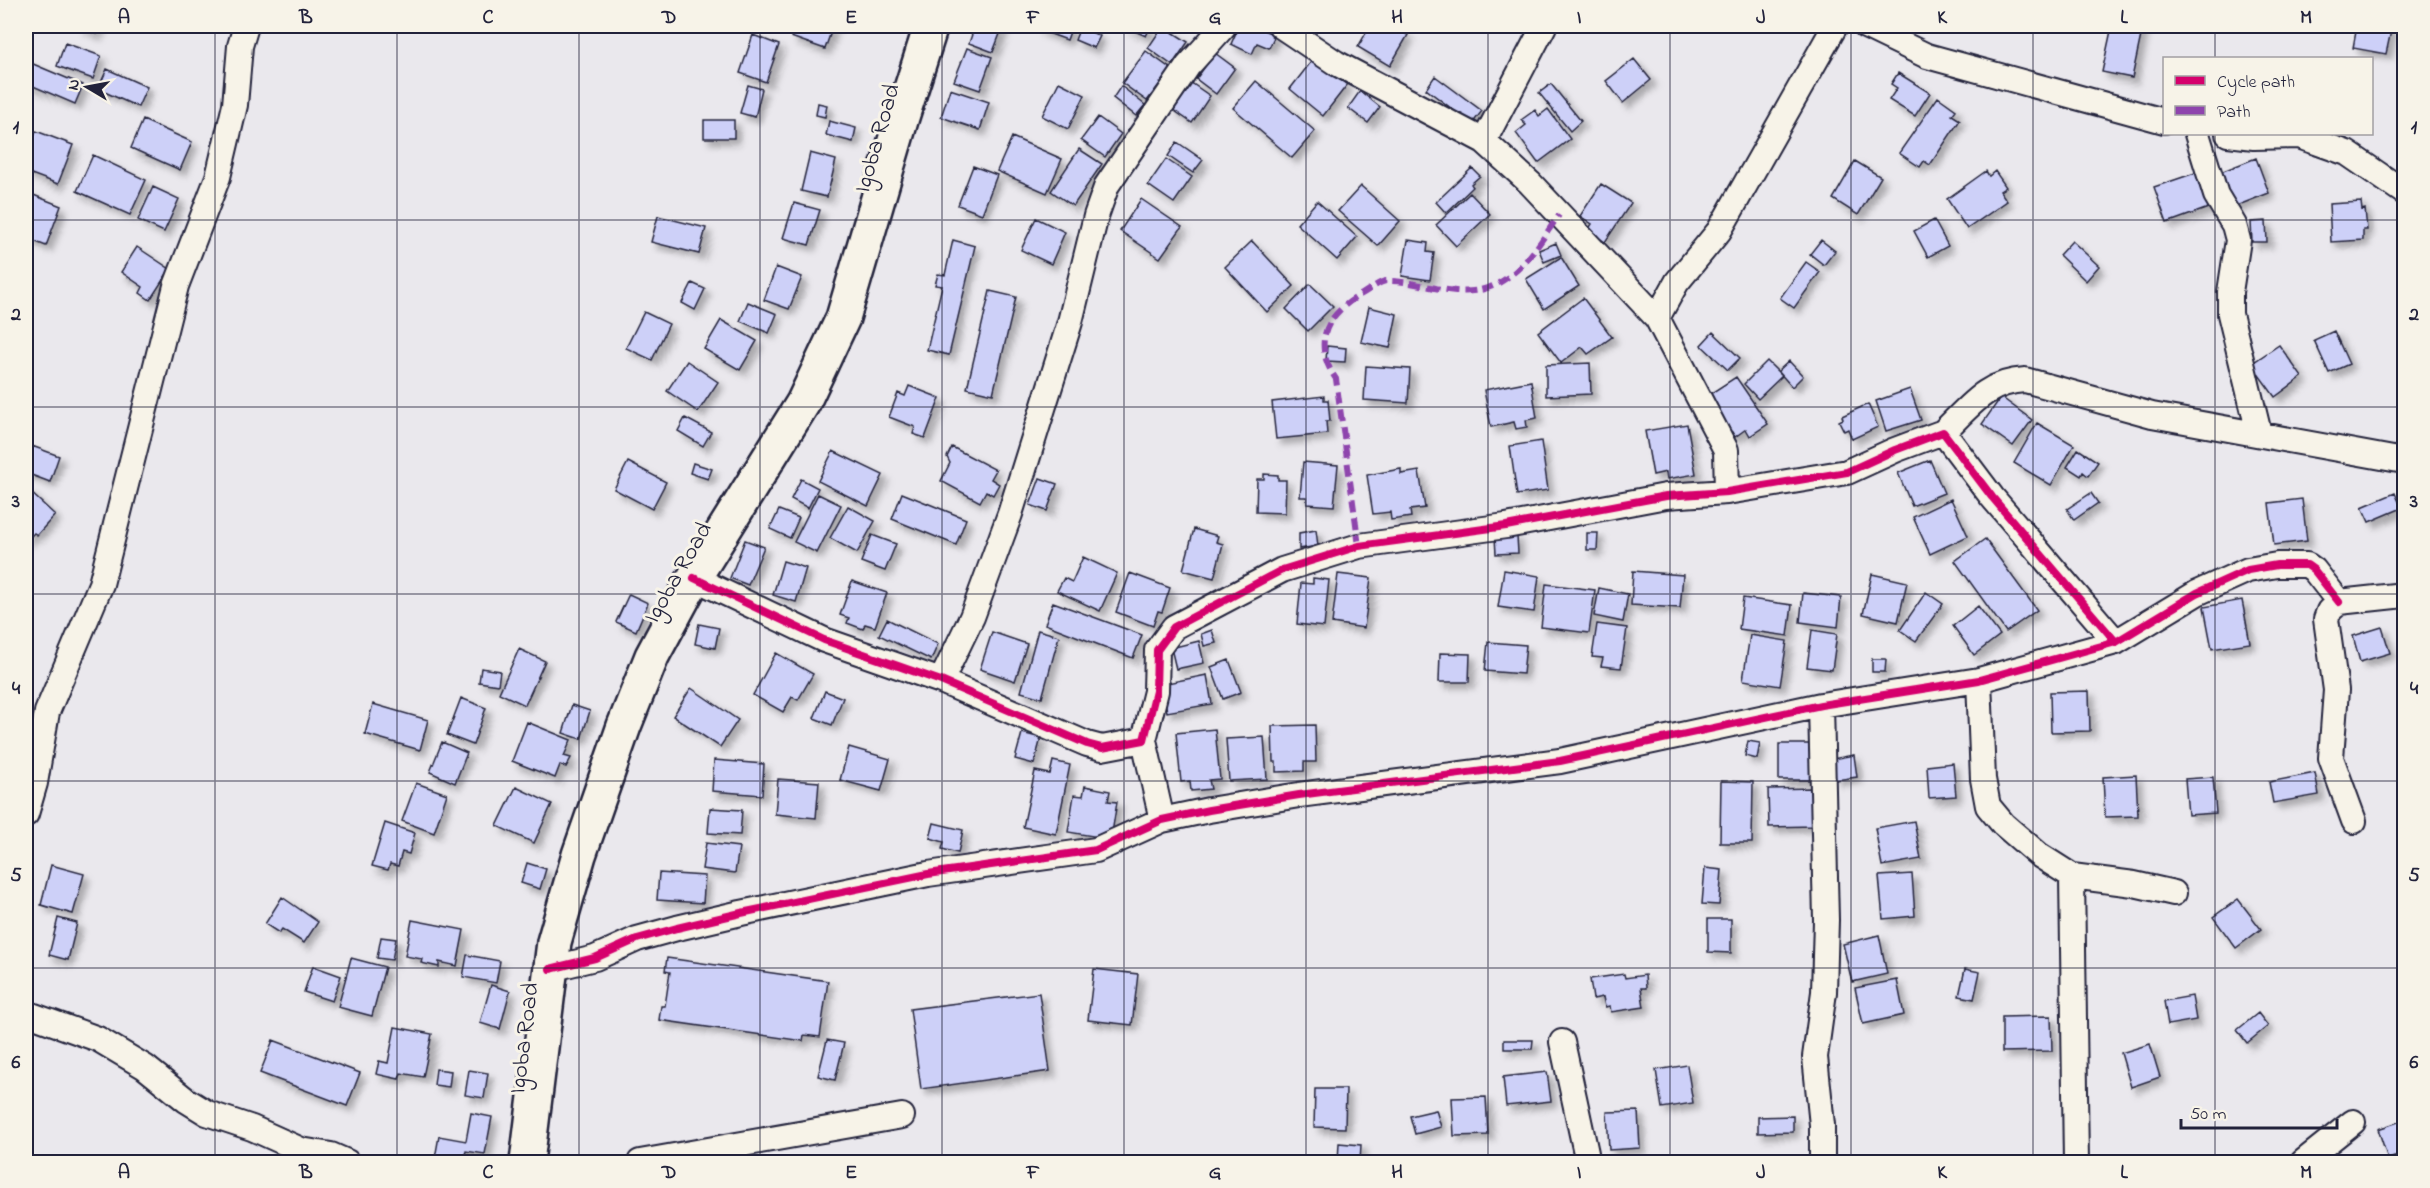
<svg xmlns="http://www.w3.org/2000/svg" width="2430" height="1188" font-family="'Indie Flower',sans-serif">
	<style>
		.building { fill: #cdd0f8; stroke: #22223b; stroke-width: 1.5; filter: url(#shadow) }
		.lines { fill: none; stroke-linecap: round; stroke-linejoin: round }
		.street-casing { stroke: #22223b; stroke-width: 28 }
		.secondary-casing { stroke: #22223b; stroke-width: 38 }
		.street { stroke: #f7f3e8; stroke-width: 24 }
		.secondary { stroke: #f7f3e8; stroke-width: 33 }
		.quiet { stroke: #8e44ad; stroke-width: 6; stroke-dasharray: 12 6; stroke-linecap: butt }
		.cycleway-casing { stroke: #f7f3e8; stroke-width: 11 }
		.cycleway { stroke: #d6006c; stroke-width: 8 }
		.grid { fill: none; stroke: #22223b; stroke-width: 1.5; stroke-opacity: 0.55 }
		.labels { text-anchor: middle; stroke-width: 6; stroke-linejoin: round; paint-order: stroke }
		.street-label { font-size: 24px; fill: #22223b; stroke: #f7f3e8 }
		.neatline { fill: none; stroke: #22223b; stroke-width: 2 }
		.grid-label { font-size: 20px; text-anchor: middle; font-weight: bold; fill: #22223b }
	</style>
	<defs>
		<filter id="shadow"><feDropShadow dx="5.5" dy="5.5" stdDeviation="3" flood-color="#0004"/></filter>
	</defs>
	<rect width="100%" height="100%" fill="#eae8ed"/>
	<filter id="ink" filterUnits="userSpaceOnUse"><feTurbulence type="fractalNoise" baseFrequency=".0167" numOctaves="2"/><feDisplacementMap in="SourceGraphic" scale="12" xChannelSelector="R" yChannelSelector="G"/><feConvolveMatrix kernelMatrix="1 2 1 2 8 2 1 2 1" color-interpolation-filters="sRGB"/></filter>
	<g filter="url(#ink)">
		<path class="building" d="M77,26H100L96,34Z
			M795,26H833L825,49L791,37Z
			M975,26H1003L993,52L969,43Z
			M1038,26H1072L1067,40L1037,29Z
			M1123,26H1151L1146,36Z
			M1163,26L1188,42L1172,65L1148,48Z
			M1239,26H1254L1275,35L1269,48L1257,43L1252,54L1231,44Z
			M1370,26H1392L1408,35L1390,66L1358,47Z
			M2112,26H2143L2132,78L2102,72Z
			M2357,26H2392L2386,54L2353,48Z
			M1080,27L1100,36L1094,48L1075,40Z
			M753,35L779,45L766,82L740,73Z
			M65,43L101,56L93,79L57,66Z
			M967,48L992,57L980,90L954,81Z
			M1146,51L1171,69L1147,101L1122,83Z
			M1215,53L1235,68L1216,94L1196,79Z
			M1314,58L1347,85L1323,116L1290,89Z
			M1634,59L1651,80L1623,103L1606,81Z
			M26,61L83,85L75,104L26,83Z
			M107,69L147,87L138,107L98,89Z
			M1898,73L1930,93L1915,116L1889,100L1897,88L1891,84Z
			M1435,76L1482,111L1472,124L1426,89Z
			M1256,81L1315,131L1292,158L1233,108Z
			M1059,82L1085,95L1068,129L1042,116Z
			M1190,82L1210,96L1192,123L1172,109Z
			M1551,84L1581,121L1570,131L1539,93Z
			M748,85L762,89L755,117L740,113Z
			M1121,86L1145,105L1136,116L1113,98Z
			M950,89L989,102L980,130L941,117Z
			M1360,91L1380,107L1368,123L1348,108Z
			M1938,97L1956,110L1952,115L1960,120L1930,165L1924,161L1920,167L1899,153Z
			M818,103L827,105L825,117L816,115Z
			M1548,109L1570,139L1538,163L1516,133L1526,125L1521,120L1535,110L1539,116Z
			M1098,117L1121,134L1105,157L1081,140Z
			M143,120L192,142L180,170L131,148Z
			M704,120H734V138H704Z
			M829,121L856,128L853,142L826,135Z
			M36,131L73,145L58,184L26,172V160Z
			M1012,137L1062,159L1047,193L997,171Z
			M1177,142L1203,160L1193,173L1168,156Z
			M1079,149L1102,164L1073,206L1051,191Z
			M810,153L836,160L827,197L801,191Z
			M93,155L146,180L130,215L77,191Z
			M2256,158L2269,193L2231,208L2218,173Z
			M1166,159L1192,177L1174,203L1148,185Z
			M1855,161L1881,177L1858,215L1833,199Z
			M973,166L997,175L982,214L958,205Z
			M1472,168L1480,176L1471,184L1473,187L1446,213L1436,202Z
			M1986,171L1989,176L1995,171L2006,187L2000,191L2007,201L1967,229L1947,199Z
			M2198,172L2211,207L2167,223L2154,187Z
			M1601,184L1631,203L1605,242L1588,230L1592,224L1580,216Z
			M1361,186L1400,221L1378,246L1338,211Z
			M153,187L179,199L164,232L138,220Z
			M26,192L61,206L46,246L26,238Z
			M1470,193L1490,214L1456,246L1436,225Z
			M1141,199L1182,227L1160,258L1120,231Z
			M1317,201L1357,237L1337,260L1297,224Z
			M2361,202L2362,210L2365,209L2367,230H2363V240L2331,242L2329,204Z
			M794,203L820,210L809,245L783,238Z
			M658,216L706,228L699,254L651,242Z
			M1036,218L1065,232L1051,264L1021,250Z
			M1934,220L1948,246L1928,257L1914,231Z
			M2266,221L2267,242H2252L2251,222Z
			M953,240L975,246L949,355L927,350L942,286L935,285L938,274L945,275Z
			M1408,240L1428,243L1427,252L1434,253L1430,280L1402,276Z
			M1821,240L1835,251L1824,265L1810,254Z
			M1252,241L1294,286L1267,312L1225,267Z
			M2072,241L2099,266L2086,281L2059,255Z
			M1556,243L1561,255L1544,262L1539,250Z
			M137,247L170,269L150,300L140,293L143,287L121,272Z
			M1561,257L1579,286L1544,309L1526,279Z
			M1806,262L1820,272L1794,308L1780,298Z
			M776,267L802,277L789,309L764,300Z
			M692,283L705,289L695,310L682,303Z
			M1310,284L1333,306L1308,331L1286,309Z
			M990,291L1016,297L993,394L967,388Z
			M1583,298L1612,337L1588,354L1582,347L1561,363L1538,332Z
			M748,302L777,314L769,333L740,321Z
			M1369,307L1397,314L1390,348L1361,342Z
			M644,312L669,324L652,360L626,348Z
			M721,320L757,341L740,370L704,349Z
			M2334,331L2349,364L2329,373L2314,340Z
			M1713,332L1740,358L1728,370L1701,345Z
			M2279,345L2302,377L2275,397L2251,364Z
			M1327,346L1346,348L1345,362L1326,361Z
			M687,361L718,382L698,412L667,391Z
			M1767,361L1782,376L1758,399L1744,384Z
			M1789,361L1803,376L1792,387L1778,371Z
			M1590,363L1591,394L1546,396V365Z
			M1366,366L1410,369L1408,403L1364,400Z
			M1736,377L1768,424L1750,436L1746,429L1735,437L1732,432L1726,436L1702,399Z
			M1531,381L1537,418L1526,420L1527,427L1516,429L1514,422L1491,427L1484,390Z
			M909,386L940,398L925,438L913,434L915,427L889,417L898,393L905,396Z
			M1910,389L1921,420L1886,431L1876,401Z
			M1324,396V400H1328L1330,421H1326L1327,434L1276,439L1272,402Z
			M2001,397L2032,420L2013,446L1982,424Z
			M1868,404L1878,427L1852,439L1848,429L1844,431L1839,421L1843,419L1842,416Z
			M685,418L711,432L703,446L678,431Z
			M2037,423L2074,445L2051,485L2014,463Z
			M1687,424L1696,474L1667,479L1666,472L1653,475L1645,431Z
			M1541,441L1548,490L1517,495L1510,446Z
			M32,446L59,456L50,482L26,473Z
			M952,447L996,470L991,479L999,484L993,495L986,491L980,502L941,481L950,463L947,457Z
			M2078,449L2098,462L2088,476L2083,472L2081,476L2067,467Z
			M833,451L883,475L868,506L818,481Z
			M1930,460L1944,493L1912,506L1898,473Z
			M628,462L666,482L652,509L614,489Z
			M1303,462L1338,465L1334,506L1307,504V497H1300Z
			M693,463L712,469L708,479L690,473Z
			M1401,469V474L1419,471L1425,508L1410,510L1411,517L1391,520L1390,512L1373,514L1367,475Z
			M1264,474L1278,475V480H1286L1285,513L1256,512L1257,479H1264Z
			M1040,478L1057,484L1047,511L1030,505Z
			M801,479L818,488L808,508L791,499Z
			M28,490L55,515L37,535L34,533L26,541V494Z
			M902,493L966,519L956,545L892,519Z
			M2091,493L2098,503L2074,520L2067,509Z
			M2395,493L2402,508L2369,522L2362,507Z
			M818,494L841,505L817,553L794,542Z
			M1951,499L1968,536L1930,554L1913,517Z
			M2302,499L2307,541L2274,545L2269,503Z
			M848,506L875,521L857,553L830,538Z
			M779,510L799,518L790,538L770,529Z
			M1194,529L1218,536L1216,542L1223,544L1214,578L1183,570Z
			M1316,530L1318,546L1299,549V533Z
			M1587,533H1598L1597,550H1587Z
			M872,535L896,544L885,571L861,562Z
			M1517,536L1518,553L1496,554L1495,537Z
			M1985,539L2037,610L2006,632L1955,561Z
			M745,540L764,547L748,585L730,578Z
			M1083,557L1117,573L1100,611L1057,591L1064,578L1072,582Z
			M783,561L806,568L796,602L773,595Z
			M1504,570L1539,576L1534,612L1498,607Z
			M1633,571L1683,575L1680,608L1631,605Z
			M1130,573L1170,588L1162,612L1158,611L1153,626L1116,612Z
			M1338,574L1371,578L1364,628L1332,623Z
			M1872,574L1907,582L1898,622L1863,614Z
			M1313,578L1329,580L1324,627L1297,624L1301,583L1313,584Z
			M852,581L887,593L875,627L865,624L863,629L847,623L849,618L840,615Z
			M1546,584L1595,590L1589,633L1541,627Z
			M1599,588L1628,594L1623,622L1594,616Z
			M1926,592L1943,604L1916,641L1900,630Z
			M1803,593L1841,597L1838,627L1800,622Z
			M629,594L648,603L636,631L616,622Z
			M1743,598L1792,605L1788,636L1739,629Z
			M2242,600L2250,643L2212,649L2204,607Z
			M1053,602L1142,635L1133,658L1045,624Z
			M1978,606L2000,635L1974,655L1953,626Z
			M887,619L938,644L931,660L879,635Z
			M699,624L719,628L715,648L695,644Z
			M1597,624L1627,628L1621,668L1601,666L1603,658L1592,657Z
			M2382,627L2390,653L2360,662L2353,636Z
			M1038,630L1059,636L1042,698L1021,692Z
			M1212,630L1216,643L1204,646L1201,634Z
			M1812,630L1837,634L1832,670L1807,667Z
			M992,632L1027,644L1015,681L980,669Z
			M1750,635L1787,641L1780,686L1743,680Z
			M1199,641L1204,663L1176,669L1171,648Z
			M1488,642L1526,645L1523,674L1485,671Z
			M519,649L545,661L525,705L499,693Z
			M776,653L813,674L798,700L792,697L783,712L753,695Z
			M1440,653L1470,654L1469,682H1439Z
			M1872,659H1886L1885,672H1872Z
			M1229,660L1241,692L1223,699L1211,667Z
			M481,668L500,671L498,685L479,682Z
			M1207,675L1212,704L1167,712L1162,684Z
			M691,688L738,720L720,747L673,716Z
			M825,691L843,698L832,725L814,718Z
			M2089,691L2090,731L2051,732L2050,692Z
			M461,698L486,708L473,745L447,735Z
			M373,704L428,720L420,750L365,734Z
			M572,705L590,711L581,739L563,733Z
			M527,722L571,740L564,756L571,758L566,767L560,765L555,778L512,761Z
			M1315,725L1316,762H1304V771L1276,772V762H1273L1272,726Z
			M1215,729L1220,779L1209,780L1211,789L1191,791L1190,781L1181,782L1176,733Z
			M1022,733L1041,738L1034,764L1015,759Z
			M1264,737L1267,779L1229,781L1226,739Z
			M1748,741L1760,743L1757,759L1745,756Z
			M442,742L467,753L455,783L430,772Z
			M1779,744H1815V780H1779Z
			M849,747L890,759L881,791L840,780Z
			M1854,755L1857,777L1836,780L1832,759Z
			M714,760L764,764L762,795L712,791Z
			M1053,761L1070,765L1056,834L1023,827L1035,771L1050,774Z
			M1953,763L1956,796L1929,798L1927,766Z
			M2315,773L2319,795L2273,803L2269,782Z
			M2136,775L2138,816L2105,817L2103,777Z
			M2213,777L2216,813L2188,815L2185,779Z
			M778,779L819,782L816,818L775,814Z
			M1721,781L1753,782L1752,843H1720Z
			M416,783L447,794L434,833L402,821Z
			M1085,786L1110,791L1108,801L1117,802L1111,839L1068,832L1074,795L1083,796Z
			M516,787L552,804L534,843L497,826Z
			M1812,788L1813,826L1769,827L1768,789Z
			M710,808L742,810L740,835L708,833Z
			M1914,821L1921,859L1882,866L1875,828Z
			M385,823L415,833L409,854L402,852L398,866L390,864L388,870L372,866Z
			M934,823L963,830L958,853L942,849L944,842L930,838Z
			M706,843L739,847L735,873L702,869Z
			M527,863L546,869L540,889L521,883Z
			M51,865L84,874L73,914L41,905Z
			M1705,868L1722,870L1719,905L1702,904Z
			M659,873L705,876L703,903L657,900Z
			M1912,874L1915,916L1883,919L1879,876Z
			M282,897L318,922L304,943L282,929L279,933L265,924Z
			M2238,899L2261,929L2236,948L2213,917Z
			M58,918L77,923L68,960L49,955Z
			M1708,919H1731V953L1708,952Z
			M412,920L464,930L457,966L439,962V967L421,963L422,959L405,956Z
			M1879,935L1887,974L1852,982L1843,944Z
			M381,937L396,939L392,960L377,958Z
			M467,955L500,961L496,983L463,977Z
			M351,958L385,967L372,1016L338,1007Z
			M667,958L828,981L820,1037L804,1035L803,1041L659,1020L661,1006H665L670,972L665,971Z
			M313,966L341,976L332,1001L304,992Z
			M1094,969L1138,974L1132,1025L1088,1020Z
			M1965,969L1980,972L1974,999L1959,996Z
			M1624,974L1625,978L1645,975L1646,988H1641L1644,1007L1611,1012L1610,1006L1605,1007L1603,997L1593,999L1590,979Z
			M1897,980L1904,1015L1863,1024L1855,988Z
			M491,985L510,991L500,1029L480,1023Z
			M1039,993L1050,1071L921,1089L910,1009Z
			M2192,996L2196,1020L2168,1025L2164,1001Z
			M2258,1013L2268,1026L2247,1043L2237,1030Z
			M2051,1016L2052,1051L2002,1052V1017Z
			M395,1027L432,1034L423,1077L401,1073L399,1079L376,1074L379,1061L388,1063Z
			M273,1040L360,1073L347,1106L260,1073Z
			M827,1040L844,1043L835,1080L818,1076Z
			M1504,1040H1533L1532,1049H1504Z
			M2150,1044L2160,1077L2131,1087L2121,1053Z
			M1687,1065L1693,1103L1662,1108L1656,1070Z
			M436,1069L451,1071L449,1087L434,1085Z
			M469,1070L488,1073L484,1098L465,1095Z
			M1547,1072L1551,1101L1506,1106L1503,1077Z
			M1315,1089H1346L1345,1128L1314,1127Z
			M1486,1097L1488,1135L1454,1136L1452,1098Z
			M1436,1110L1441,1127L1415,1134L1410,1116Z
			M1638,1111L1640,1148L1609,1150L1607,1112Z
			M471,1113L492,1117L485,1154L466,1151L463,1162L435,1158L439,1136L466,1141Z
			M1793,1116V1132L1758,1133V1117Z
			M2404,1120V1154L2388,1159L2378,1129Z
			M1339,1143L1361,1145L1360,1162H1338Z"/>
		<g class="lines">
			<defs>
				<path id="street" d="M1281,26L1336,63L1484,141L1530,183L1657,318L1726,450L1727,492
					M1865,26L1927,56L2164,121
					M2197,134L2216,195L2234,225L2238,240L2230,292V314L2259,433
					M2228,134L2254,137L2299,136L2347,153L2404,192
					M1484,141L1544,26
					M1657,318L1677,282L1719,231L1835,26
					M1943,432C1970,406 1986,382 2025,380L2152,415L2404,461
					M694,578L824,640L941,681L1087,744L1102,748L1144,740L1156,691L1157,650L1174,627L1282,570L1359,546L1506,526L1666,496L1727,492L1847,472L1895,450L1943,432L1992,497L2116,642
					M1979,680L1983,779L1988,806L2003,824L2039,855L2072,876L2134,884L2174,893
					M941,681L972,617L1010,514L1070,322L1096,216L1107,185L1188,66L1224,26
					M1821,705L1826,920L1824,992L1815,1057L1822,1125V1162
					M1144,740L1162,820
					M26,814L35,783L47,712L101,584L176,286L218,177L235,105L240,46L246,26
					M2354,821L2331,758L2336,690L2326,619L2329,611L2339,602L2404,595
					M2072,876L2076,1162
					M550,969L595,958L637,939L677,928L741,913L928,874L1096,850L1162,820L1209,810L1299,795L1560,761L1821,705L1979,680L2116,642L2197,593L2248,570L2277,565H2307L2314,570L2339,602
					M26,1013L98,1039L145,1067L186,1100L207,1113L252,1128L301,1150L331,1155L347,1162
					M1562,1042L1586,1153L1585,1162
					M640,1162L902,1116
					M2303,1162L2353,1122"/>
				<path id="secondary" d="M527,1162L554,942L579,855L624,726L652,656L694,578L803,403L843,318L902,117L931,26"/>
			</defs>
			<use href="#street" class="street-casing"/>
			<use href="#secondary" class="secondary-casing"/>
			<use href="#street" class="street"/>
			<use href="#secondary" class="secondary"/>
			<path class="quiet" d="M1359,546L1336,379C1311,343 1326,314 1362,294C1369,290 1379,282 1386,281C1423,280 1459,302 1495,285C1525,270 1540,242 1559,215"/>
			<defs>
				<path id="cycleway" d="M694,578L824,640L941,681L1087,744L1102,748L1144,740L1156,691L1157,650L1174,627L1282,570L1359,546L1506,526L1666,496L1727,492L1847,472L1895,450L1943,432L1992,497L2116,642
					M550,969L595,958L637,939L677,928L741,913L928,874L1096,850L1162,820L1209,810L1299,795L1560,761L1821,705L1979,680L2116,642L2197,593L2248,570L2277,565H2307L2314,570L2339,602"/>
			</defs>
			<use href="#cycleway" class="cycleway-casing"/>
			<use href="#cycleway" class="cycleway"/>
		</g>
	</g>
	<path class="grid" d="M215,26V1162M397,26V1162M579,26V1162M760,26V1162M942,26V1162M1124,26V1162M1306,26V1162M1488,26V1162M1670,26V1162M1851,26V1162M2033,26V1162M2215,26V58M2215,134V1162M26,220H2404M26,407H2404M26,594H2404M26,781H2404M26,968H2404"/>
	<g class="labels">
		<g class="street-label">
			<text transform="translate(876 138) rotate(-74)" y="8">Igoba Road</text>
			<text transform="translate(677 572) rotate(-60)" y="8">Igoba Road</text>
			<text transform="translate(523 1038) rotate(-83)" y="8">Igoba Road</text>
		</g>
	</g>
	<rect width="2430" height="1188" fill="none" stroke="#f7f3e8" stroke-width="66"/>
	<rect x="2163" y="57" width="210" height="78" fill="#f7f3e8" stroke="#a29fa3" stroke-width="1.5"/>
	<rect x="2175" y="76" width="30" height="9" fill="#d6006c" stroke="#a29fa3" stroke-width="1.5"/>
	<text x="2217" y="87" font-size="18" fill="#22223b">Cycle path</text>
	<rect x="2175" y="106" width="30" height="9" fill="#8e44ad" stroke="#a29fa3" stroke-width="1.5"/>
	<text x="2217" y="117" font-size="18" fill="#22223b">Path</text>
	<g transform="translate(87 87) rotate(280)" stroke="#f7f3e8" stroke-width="4.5" paint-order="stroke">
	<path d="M0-4.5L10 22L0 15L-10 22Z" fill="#22223b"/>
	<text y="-9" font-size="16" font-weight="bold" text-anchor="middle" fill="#22223b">N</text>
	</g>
	<path d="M2181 1119v9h156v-9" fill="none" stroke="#22223b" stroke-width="3"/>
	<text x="2190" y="1119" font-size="18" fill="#22223b" stroke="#f7f3e8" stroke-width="4.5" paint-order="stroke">50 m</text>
	<rect x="33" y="33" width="2364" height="1122" class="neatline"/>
	<g class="grid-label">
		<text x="124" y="23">A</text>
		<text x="306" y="23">B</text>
		<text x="488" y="23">C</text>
		<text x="669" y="23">D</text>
		<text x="851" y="23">E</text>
		<text x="1033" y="23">F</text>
		<text x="1215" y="23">G</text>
		<text x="1397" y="23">H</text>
		<text x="1579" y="23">I</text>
		<text x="1761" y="23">J</text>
		<text x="1942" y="23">K</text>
		<text x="2124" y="23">L</text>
		<text x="2306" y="23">M</text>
		<text x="16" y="133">1</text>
		<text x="2414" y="133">1</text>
		<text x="16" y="320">2</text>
		<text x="2414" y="320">2</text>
		<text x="16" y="507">3</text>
		<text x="2414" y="507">3</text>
		<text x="16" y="694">4</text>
		<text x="2414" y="694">4</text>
		<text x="16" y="881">5</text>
		<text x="2414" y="881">5</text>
		<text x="16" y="1068">6</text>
		<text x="2414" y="1068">6</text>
		<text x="124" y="1178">A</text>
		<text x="306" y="1178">B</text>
		<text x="488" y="1178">C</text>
		<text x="669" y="1178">D</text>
		<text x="851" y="1178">E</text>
		<text x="1033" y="1178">F</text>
		<text x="1215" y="1178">G</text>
		<text x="1397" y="1178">H</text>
		<text x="1579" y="1178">I</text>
		<text x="1761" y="1178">J</text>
		<text x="1942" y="1178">K</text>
		<text x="2124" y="1178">L</text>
		<text x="2306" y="1178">M</text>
	</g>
</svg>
